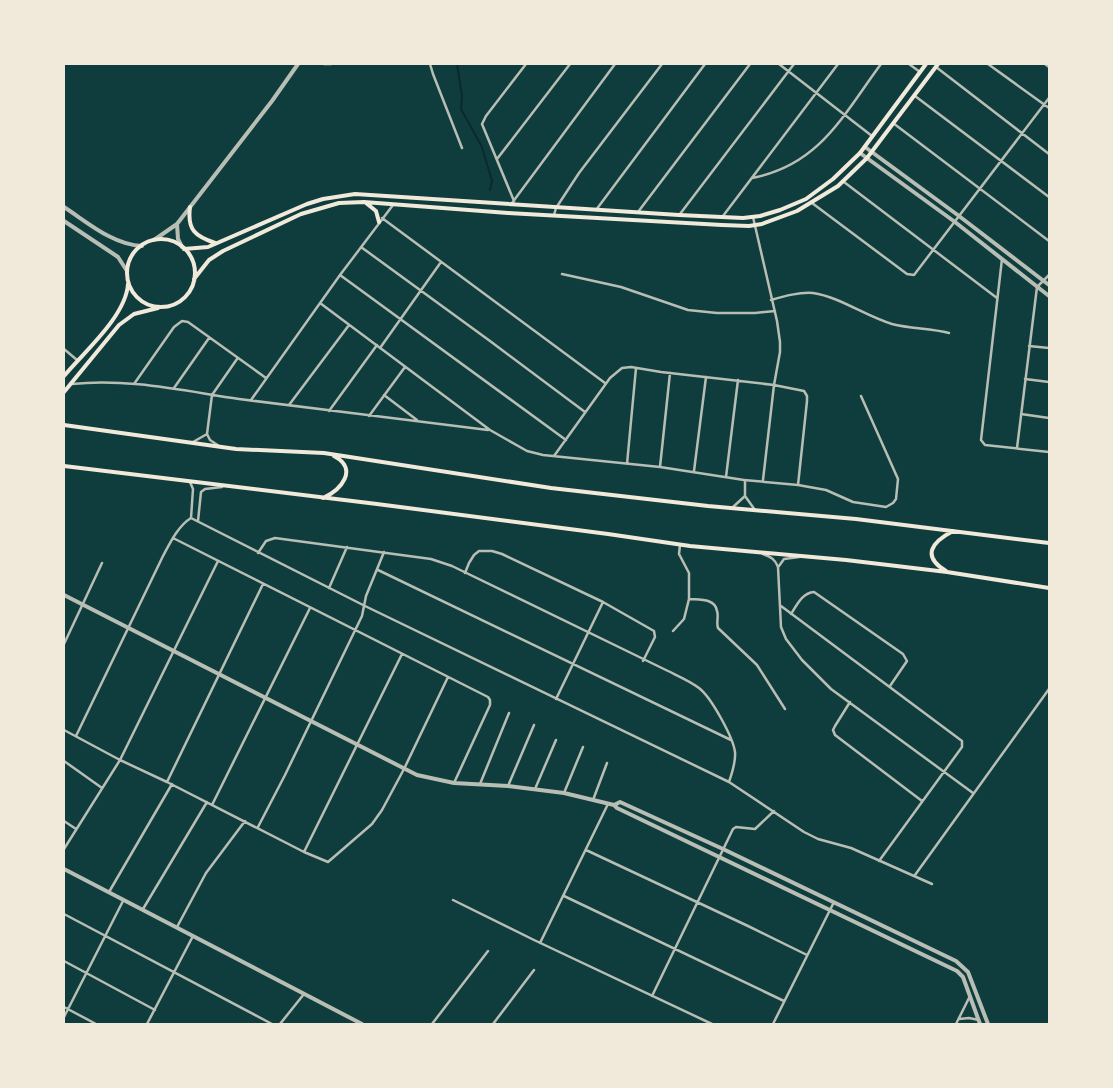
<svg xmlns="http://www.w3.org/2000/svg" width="1113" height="1088" font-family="'Public Sans',sans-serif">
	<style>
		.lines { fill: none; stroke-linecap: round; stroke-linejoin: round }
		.stream { stroke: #0a2a2b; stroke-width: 2 }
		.minor { stroke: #b8beb3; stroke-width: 2.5 }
		.tertiary { stroke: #b8beb3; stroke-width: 4 }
		.secondary { stroke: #f1e9da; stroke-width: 4 }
	</style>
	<rect width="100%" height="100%" fill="#0f3d3e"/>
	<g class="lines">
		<path class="stream" d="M457,64L462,96L461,109L482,147L492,181L490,190
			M64,66L65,64"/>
		<path class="minor" d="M324,64H331
			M430,64L433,74L462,148
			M779,64L872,136
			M909,64L920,72
			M988,64L1049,108
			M1045,64L1049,67
			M936,67L1049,154
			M915,96L1049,197
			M893,123L1049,241
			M497,159L570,64
			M752,178C820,165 843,115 881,64
			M844,182L997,298
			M514,201L482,124L486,116L526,64
			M512,203L615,64
			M812,203L907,274L914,275L1049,98
			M596,210L705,64
			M638,212L750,64
			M680,214L794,64
			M554,215L556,208L579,173L662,64
			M723,216L838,64
			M753,217L777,321L780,342V352L774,385L763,480
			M382,218L605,383
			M361,247L490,341L585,412
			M1002,259L981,440L985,445L1049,452
			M562,274L621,287L688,310L717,313H755L775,311
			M340,275L566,440
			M771,300C785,296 799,292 813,293C840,297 865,316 892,324C911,329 930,328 949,333
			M320,303L490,430L527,451L543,455L660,467L744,480L798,485L826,490L853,502L886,507L893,503L896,499L898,479L861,396
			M1029,346L1049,348
			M380,348L441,262
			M64,349L77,360
			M1025,379L1049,382
			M72,384C128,378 184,391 239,399C322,410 405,419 488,430
			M134,384L174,327L182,321L188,322L266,378
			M174,388L209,338
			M384,395L417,420
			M251,400L340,275L393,205
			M289,405L349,325
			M329,411L377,345
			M1021,414L1049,418
			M369,416L405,367
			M193,442L207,434
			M219,446L210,440L207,434L212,395L237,359
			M1017,448L1037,287L1049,275
			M554,456L610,378L622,368L631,367L661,372L774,385L804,391L807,396V401L798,485
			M627,464L636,368
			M660,467L670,373
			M694,471L706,377
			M726,477L738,380
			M745,480V496L755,510
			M190,482L193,489L191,518
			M733,507L745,496
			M198,521L201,492L205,489L222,487
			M173,538L488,697L490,700V705L454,783
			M258,553L266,541L275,538L431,559L452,566L668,671C678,676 690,681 699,688C711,697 733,737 735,752C736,762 732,773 729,782
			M763,554C771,557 775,559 778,567L781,627L786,639L802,660L831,689L973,793
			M779,566L784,559L799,557
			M378,570L731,740
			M465,573L469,563L474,555L479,551H492L502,554L603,602L654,631L655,637L643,661
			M329,588L347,547
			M689,599C699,600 715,598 717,611C719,616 716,622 718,628L757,665L785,709
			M781,606L962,741V747L879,861
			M791,614C797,605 802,593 814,592L903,654L907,661L890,686
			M673,631L684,619L689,599V573L679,554L680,545
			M64,644L102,563
			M556,699L603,602
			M850,702L835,726L833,730L835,735L922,801
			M64,730L120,760L167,782L304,852L328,862L372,824L382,810L404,769L448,677
			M76,736L163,556C170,543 178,526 191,518L365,606L729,782L804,832L818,839L851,848L932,884
			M64,761L102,788
			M167,782L263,584
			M480,784L509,713
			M508,786L534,725
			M535,789L556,740
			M564,793L583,747
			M593,800L607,763
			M212,805L310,608
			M64,821L76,829
			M258,827L285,775L362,616L366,596L384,552
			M64,849L120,760L218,561
			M586,850L748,926L807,955
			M304,852L402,654
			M915,875L1049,689
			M109,892L172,784
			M564,896L784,1001
			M453,900L534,940L712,1024
			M143,909L207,802
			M64,914L272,1024
			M177,927L206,873L245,821
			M540,943L608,804
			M64,961L155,1010
			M652,996L733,829L736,827L755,829L774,811
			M64,1007L96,1024
			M64,1017L123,901
			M959,1019L969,1018L979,1020
			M147,1024L193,936
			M280,1024L304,994
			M432,1024L488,951
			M493,1024L534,970
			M773,1024L834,902
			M956,1024L970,996"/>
		<path class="tertiary" d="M865,147L959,216L1049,285
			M860,153L955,222L1049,296
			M64,207C87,222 113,245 142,246
			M64,221L118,257L127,271
			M177,224L178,239L182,247
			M154,240L177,224L272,101L298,64
			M64,595L417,775L454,783L508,786L564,793L614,805L617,808L957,971L963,977L980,1024
			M614,805L620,802L723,849L956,961L968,972L988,1024
			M64,869L362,1024"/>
		<path class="secondary" d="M366,203L376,211L379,222
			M190,207C187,230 195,236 215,243
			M127 273a34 34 0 1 1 68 0a34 34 0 1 1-68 0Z
			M184,249L208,247L307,204L323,199L355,194L679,215L743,218L760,216L780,210L806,199L833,179L860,153L926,64
			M194,279L209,260L223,251L301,214L339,203L364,202L508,213L722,225L749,226L762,224L797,211L838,186L867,158L938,64
			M64,376C84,352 126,316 128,284
			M64,392L119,325L134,314L158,308
			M64,425L236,449L324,453L551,488L708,506L856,519L1049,543
			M64,466L377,504L608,534L690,546L846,560L947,572L1049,588
			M323,498C341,490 359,469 334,456
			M946,571C921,556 932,542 953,531"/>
	</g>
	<rect width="1113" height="1088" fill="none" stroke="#f1e9da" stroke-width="130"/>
</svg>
